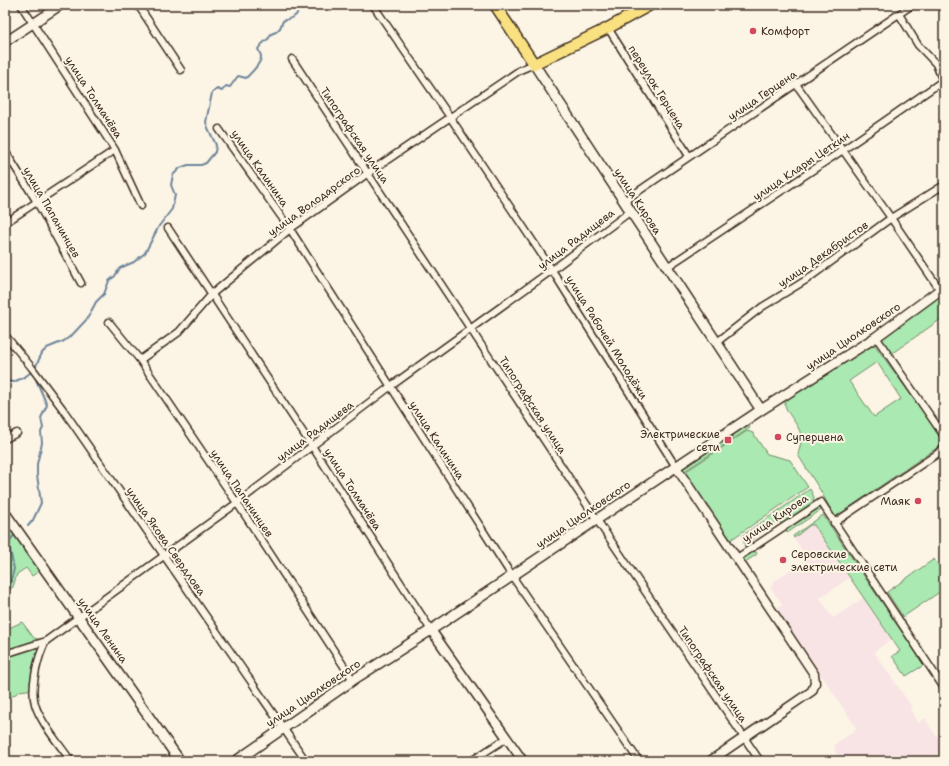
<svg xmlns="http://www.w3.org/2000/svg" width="949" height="766" font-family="'Shantell Sans',sans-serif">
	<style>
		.built { fill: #f8e4e4 }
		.green { fill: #aae9b1; stroke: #728a68; fill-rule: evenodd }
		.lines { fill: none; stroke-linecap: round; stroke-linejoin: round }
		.stream { stroke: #70859b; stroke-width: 2 }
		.minor-casing { stroke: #3b2a1e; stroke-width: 9 }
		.tertiary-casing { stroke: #3b2a1e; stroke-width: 11 }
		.secondary-casing { stroke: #3b2a1e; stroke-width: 12 }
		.primary-casing { stroke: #3b2a1e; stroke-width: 13 }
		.minor { stroke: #fcf5e5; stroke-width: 6 }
		.tertiary { stroke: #fcf5e5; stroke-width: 8 }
		.secondary { stroke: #fcf5e5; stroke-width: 9 }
		.primary { stroke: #f9e181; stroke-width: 10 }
		.poi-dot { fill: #d1495b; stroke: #fcf5e5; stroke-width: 1.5 }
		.labels { text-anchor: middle; stroke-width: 4; stroke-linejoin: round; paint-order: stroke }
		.poi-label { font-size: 11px; fill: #3b2a1e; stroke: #fcf5e5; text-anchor: start }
		.street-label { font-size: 11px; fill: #3b2a1e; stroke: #fcf5e5 }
	</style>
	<rect width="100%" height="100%" fill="#fcf5e5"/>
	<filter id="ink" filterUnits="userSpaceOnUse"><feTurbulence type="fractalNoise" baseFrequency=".025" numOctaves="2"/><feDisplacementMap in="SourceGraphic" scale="8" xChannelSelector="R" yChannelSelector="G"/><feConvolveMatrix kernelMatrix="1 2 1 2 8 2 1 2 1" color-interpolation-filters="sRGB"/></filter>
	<g filter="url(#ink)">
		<path class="built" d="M810,525H813L849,578L820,598L833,618L863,598L891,639L874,652L912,707L910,709L918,723L925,718L936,736L938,735L944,744V750L935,756L939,761H837L834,745L857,729L777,608L782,604L770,587L774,585L773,582L807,558L794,538Z"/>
		<path class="green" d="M944,287V317L888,356L876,337Z
			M874,344L942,438L941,445L835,517L820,490L798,455C799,449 802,441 801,435C798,422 786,415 784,401ZM877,362L901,399L874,417L849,381Z
			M745,421L750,428L680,474L676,467Z
			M747,431L753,433L767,454L790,460L808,487L729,541L685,472Z
			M810,489L814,497L813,502L783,524L777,521L749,541V545L745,549L743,535Z
			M817,507L820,508L821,510L787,533L786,530L788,527Z
			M823,515L924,665L906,676L892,656L900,651L814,525H810L794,538L793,536Z
			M15,528L44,568L32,576L26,568L17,574L13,587L5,593V535Z
			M752,551L756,552L757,554L744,563V557Z
			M934,559L944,574V589L903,617L887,592Z
			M5,621L9,628L22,622L34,638L46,641L33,689L20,691L5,701Z"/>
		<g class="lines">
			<path class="stream" d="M5,381L14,382L26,376L34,370L42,353L47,348L64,341L72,335L87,319L96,302L104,294L109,281L115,276L120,268L134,262L145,253L159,226L172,209L175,195L171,185L173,175L180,168L188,165H201L206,163L215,152L216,145L208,128L206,122L212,93L217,89L222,91L226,86L230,87L238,76L246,78C251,73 262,63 261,56C260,53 259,51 258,49L262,44L269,38L271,34L276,32L280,28L283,21C289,18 298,18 298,9L293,5
				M28,526L33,520L41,503L37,475V464L42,443L41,432L43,428L41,418L47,405L34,375
				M5,639L9,628L7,604V597L14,569L9,545L11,539L16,533"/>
			<defs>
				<path id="minor" d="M21,5L115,150L141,206
					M138,5L181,70
					M373,5L450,117L552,270L676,467
					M499,11L507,5
					M899,14L918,45L936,64L944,84
					M608,28L689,156
					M292,59L597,520L760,761
					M796,84L891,218L940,290
					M219,129L290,229L512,576L639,761
					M5,151L37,202L81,283
					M624,201L912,5
					M5,223L115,150
					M168,228L312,446L431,630
					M667,267L843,150L944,80
					M109,322L140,360L237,503L353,680
					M5,335L32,368L62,408L306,761
					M876,337L944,436
					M717,342L762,307L806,280L891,218L944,185
					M140,360L179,332L212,294L290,229L368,173L520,70L534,64
					M5,439L17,433
					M834,523L937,454L944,447
					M737,558L821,502L944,688
					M46,641C38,656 30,687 35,704C40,722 60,745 71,761
					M5,654L46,641L237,503L391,386L552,270L631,211
					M471,761L507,738"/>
				<path id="tertiary" d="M5,42L61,5
					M676,467L814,674L815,683L812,691L710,761
					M431,630L523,761"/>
				<path id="secondary" d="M534,64L761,410
					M5,513L180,761
					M236,761L353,680L431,630L761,410L876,337L944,287"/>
				<path id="primary" d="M495,5L534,64L608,28L650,5"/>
			</defs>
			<use href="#minor" class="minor-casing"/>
			<use href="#tertiary" class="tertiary-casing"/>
			<use href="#secondary" class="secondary-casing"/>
			<use href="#primary" class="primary-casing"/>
			<use href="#minor" class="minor"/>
			<use href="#tertiary" class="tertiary"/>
			<use href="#secondary" class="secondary"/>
			<use href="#primary" class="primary"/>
		</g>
	</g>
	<g class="poi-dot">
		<circle cx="753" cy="31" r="4"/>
		<circle cx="778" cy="437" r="4"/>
		<rect x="724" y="436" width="8" height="8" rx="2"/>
		<circle cx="918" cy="501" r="4"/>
		<circle cx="783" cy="560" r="4"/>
	</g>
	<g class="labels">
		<g class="poi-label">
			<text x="761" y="35">Комфорт</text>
			<text x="720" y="438" text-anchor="end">Электрические<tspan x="720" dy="13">сети</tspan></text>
			<text x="786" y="441">Суперцена</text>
			<text x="910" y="505" text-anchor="end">Маяк</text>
			<text x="791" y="558">Серовские<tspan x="791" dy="13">электрические сети</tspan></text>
		</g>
		<g class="street-label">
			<text transform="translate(657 87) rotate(58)" y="4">переулок Герцена</text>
			<text transform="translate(762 95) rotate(-34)" y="4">улица Герцена</text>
			<text transform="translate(94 97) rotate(57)" y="4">улица Толмачёва</text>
			<text transform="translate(355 135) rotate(56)" y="4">Типографская улица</text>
			<text transform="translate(801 166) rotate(-34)" y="4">улица Клары Цеткин</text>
			<text transform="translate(260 168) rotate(55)" y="4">улица Калинина</text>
			<text transform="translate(314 201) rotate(-36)" y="4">улица Володарского</text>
			<text transform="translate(638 201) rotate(57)" y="4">улица Кирова</text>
			<text transform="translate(52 212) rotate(60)" y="4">улица Папанинцев</text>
			<text transform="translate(576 239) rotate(-37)" y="4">улица Радищева</text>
			<text transform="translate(823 254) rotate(-35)" y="4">улица Декабристов</text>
			<text transform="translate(853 336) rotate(-34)" y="4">улица Циолковского</text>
			<text transform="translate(607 337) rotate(58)" y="4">улица Рабочей Молодёжи</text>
			<text transform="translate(533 405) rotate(57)" y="4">Типографская улица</text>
			<text transform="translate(315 431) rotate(-37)" y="4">улица Радищева</text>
			<text transform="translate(437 440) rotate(57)" y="4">улица Калинина</text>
			<text transform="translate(353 489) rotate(57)" y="4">улица Толмачёва</text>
			<text transform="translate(242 493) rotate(56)" y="4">улица Папанинцев</text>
			<text transform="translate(583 514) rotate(-34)" y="4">улица Циолковского</text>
			<text transform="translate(775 518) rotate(-34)" y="4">улица Кирова</text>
			<text transform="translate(166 541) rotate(55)" y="4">улица Якова Свердлова</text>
			<text transform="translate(103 630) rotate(55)" y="4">улица Ленина</text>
			<text transform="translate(713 674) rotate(56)" y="4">Типографская улица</text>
			<text transform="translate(313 693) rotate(-34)" y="4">улица Циолковского</text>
		</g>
	</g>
	<rect width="949" height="766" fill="none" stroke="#fcf5e5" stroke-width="20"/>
	<rect x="10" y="10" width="929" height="746" fill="none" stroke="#3b2a1e" stroke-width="1.5" filter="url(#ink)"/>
</svg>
